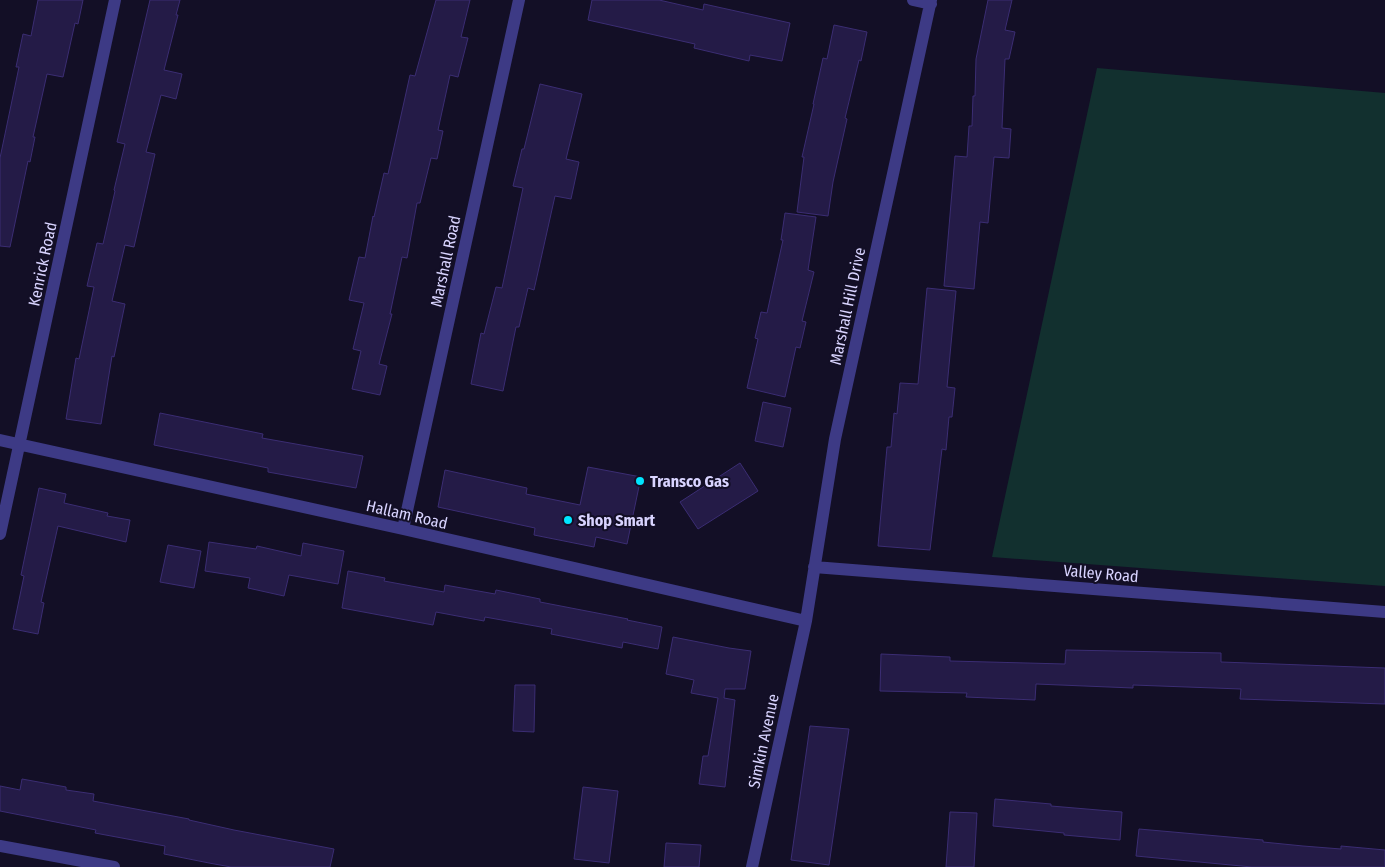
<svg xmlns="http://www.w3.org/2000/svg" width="1385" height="867" font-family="'Fira Sans Condensed',sans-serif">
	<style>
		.green { fill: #12302f }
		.building { fill: #241b47; stroke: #3b2d73 }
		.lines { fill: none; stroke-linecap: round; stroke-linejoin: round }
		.minor { stroke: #3d3a85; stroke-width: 12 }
		.poi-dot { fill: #00e5ff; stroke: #130f26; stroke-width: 2 }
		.labels { text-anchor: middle; stroke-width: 4; stroke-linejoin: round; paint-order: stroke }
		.street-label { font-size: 16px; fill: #d9d4ff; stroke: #130f26 }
		.poi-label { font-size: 16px; font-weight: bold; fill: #d9d4ff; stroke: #130f26; text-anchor: start }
	</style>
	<rect width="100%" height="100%" fill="#130f26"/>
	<path class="green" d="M1097,68L1385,93V586L992,557Z"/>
	<path class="building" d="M38,0H83L78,24L75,23L63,77L47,74L33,137H35L30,162L28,161L10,247L0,246V158L19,67H16L23,34L31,36Z
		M150,0H180L176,15H178L164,70L182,74L176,99L161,95L146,152L155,154L134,247L125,245L112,301L125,304L114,357L112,356L101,424L66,419L76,358L79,359L94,287L87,286L97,243L103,244L115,191L114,190L125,144L117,142Z
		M436,0H470L461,37L468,38L458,77L450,75L438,130L443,131L437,159L431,158L420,203H417L407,258L402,257L390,314H392L379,364L387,366L380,395L352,389L361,351L353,349L364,303L349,300L359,257L365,258L373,216L374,217L384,173L388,174L410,75L415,76Z
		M592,0H659L703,10L704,4L790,23L782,61L750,55L749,61L694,48L695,44L588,20Z
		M988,0H1012L1005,30L1015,32L1009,59H1005L1002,128L1011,129L1009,158L994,157L988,223L980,222L974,289L944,286L955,156L967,157L969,126H972L973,96H975L976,59Z
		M834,25L867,32L861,61L859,60L845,118L847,119L833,182L828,216L797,212L804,157H802L814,104H813L823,58L827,59Z
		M540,84L582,94L566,159L579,162L571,199L555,196L534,290L528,288L519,327H516L503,391L471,384L481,333L484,334L496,287L502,288L523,188L513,186L522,149H524Z
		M785,213L816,217L808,270L814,272L802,321L806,322L800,348L796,347L785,397L747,388L758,339L755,338L761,312L767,313L783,240H781Z
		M927,288L956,291L947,387L955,388L952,417H949L946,450L942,449L930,550L878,546L887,447H891L894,413L897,414L900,383L918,384Z
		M763,402L791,408L783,447L755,441Z
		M160,413L263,434L262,438L363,456L356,488L268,472V468L154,445Z
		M740,463L758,491L698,529L680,502Z
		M588,467L641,477L627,544L596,537L594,547L534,535L535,528L438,507L445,470L527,488L526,494L580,505Z
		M39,488L66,494L64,503L108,513L107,516L130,520L126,542L58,526L41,602L44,603L38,634L13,629L24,576L21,575Z
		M209,542L256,549L257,546L301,556L303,543L344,551L338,584L289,575L284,596L248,588L250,578L205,571Z
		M168,545L201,551L194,588L160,582Z
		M348,571L385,578L384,581L444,592L445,585L495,594L496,590L540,599V602L628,619L627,620L662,627L658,649L623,642L622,648L551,634L552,629L485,617L484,621L436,612L433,625L342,608Z
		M673,637L729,648L751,651L745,689H725L724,698L735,700L725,787L699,784L703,756H708L718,698L691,693L694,680L666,674Z
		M1066,650L1221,653V662L1385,668V704L1240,699L1241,689L1133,685V688L1036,684L1035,700L966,697L967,693L880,691L881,654L950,657V661L1065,664Z
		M515,685H535L534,732L513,731Z
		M810,726L849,729L829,865L791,860Z
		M22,779L66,787V790L94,794L93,801L189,819V820L234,830L334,849L330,867H231L209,863L164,854L165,846L95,833L96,830L0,811V786L20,790Z
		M583,787L618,791L609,863L574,859Z
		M995,799L1051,804V806L1122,812L1120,840L1064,835V833L993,826Z
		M950,812L977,813L974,867H946Z
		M1139,829L1263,840V842L1303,846L1341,849V846L1385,850V867H1252L1136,856Z
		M666,843L701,845L699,867H664Z"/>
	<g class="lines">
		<path class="minor" d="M913,0L931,4
			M0,440L403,529L806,621
			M403,529L519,0
			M0,534L115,0
			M814,567L1385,612
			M0,846L114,867
			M752,867L806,621L835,439L931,0"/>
	</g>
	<g class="poi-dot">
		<circle cx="640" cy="481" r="5"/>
		<circle cx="568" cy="520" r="5"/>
	</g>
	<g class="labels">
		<g class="street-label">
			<text transform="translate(445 261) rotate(-78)" y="6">Marshall Road</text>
			<text transform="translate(42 264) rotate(-78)" y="6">Kenrick Road</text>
			<text transform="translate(847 306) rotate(-78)" y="6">Marshall Hill Drive</text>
			<text transform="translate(407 514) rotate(13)" y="6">Hallam Road</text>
			<text transform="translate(1101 573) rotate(5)" y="6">Valley Road</text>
			<text transform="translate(763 741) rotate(-78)" y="6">Simkin Avenue</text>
		</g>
		<g class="poi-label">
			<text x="650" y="487">Transco Gas</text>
			<text x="578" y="526">Shop Smart</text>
		</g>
	</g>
</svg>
